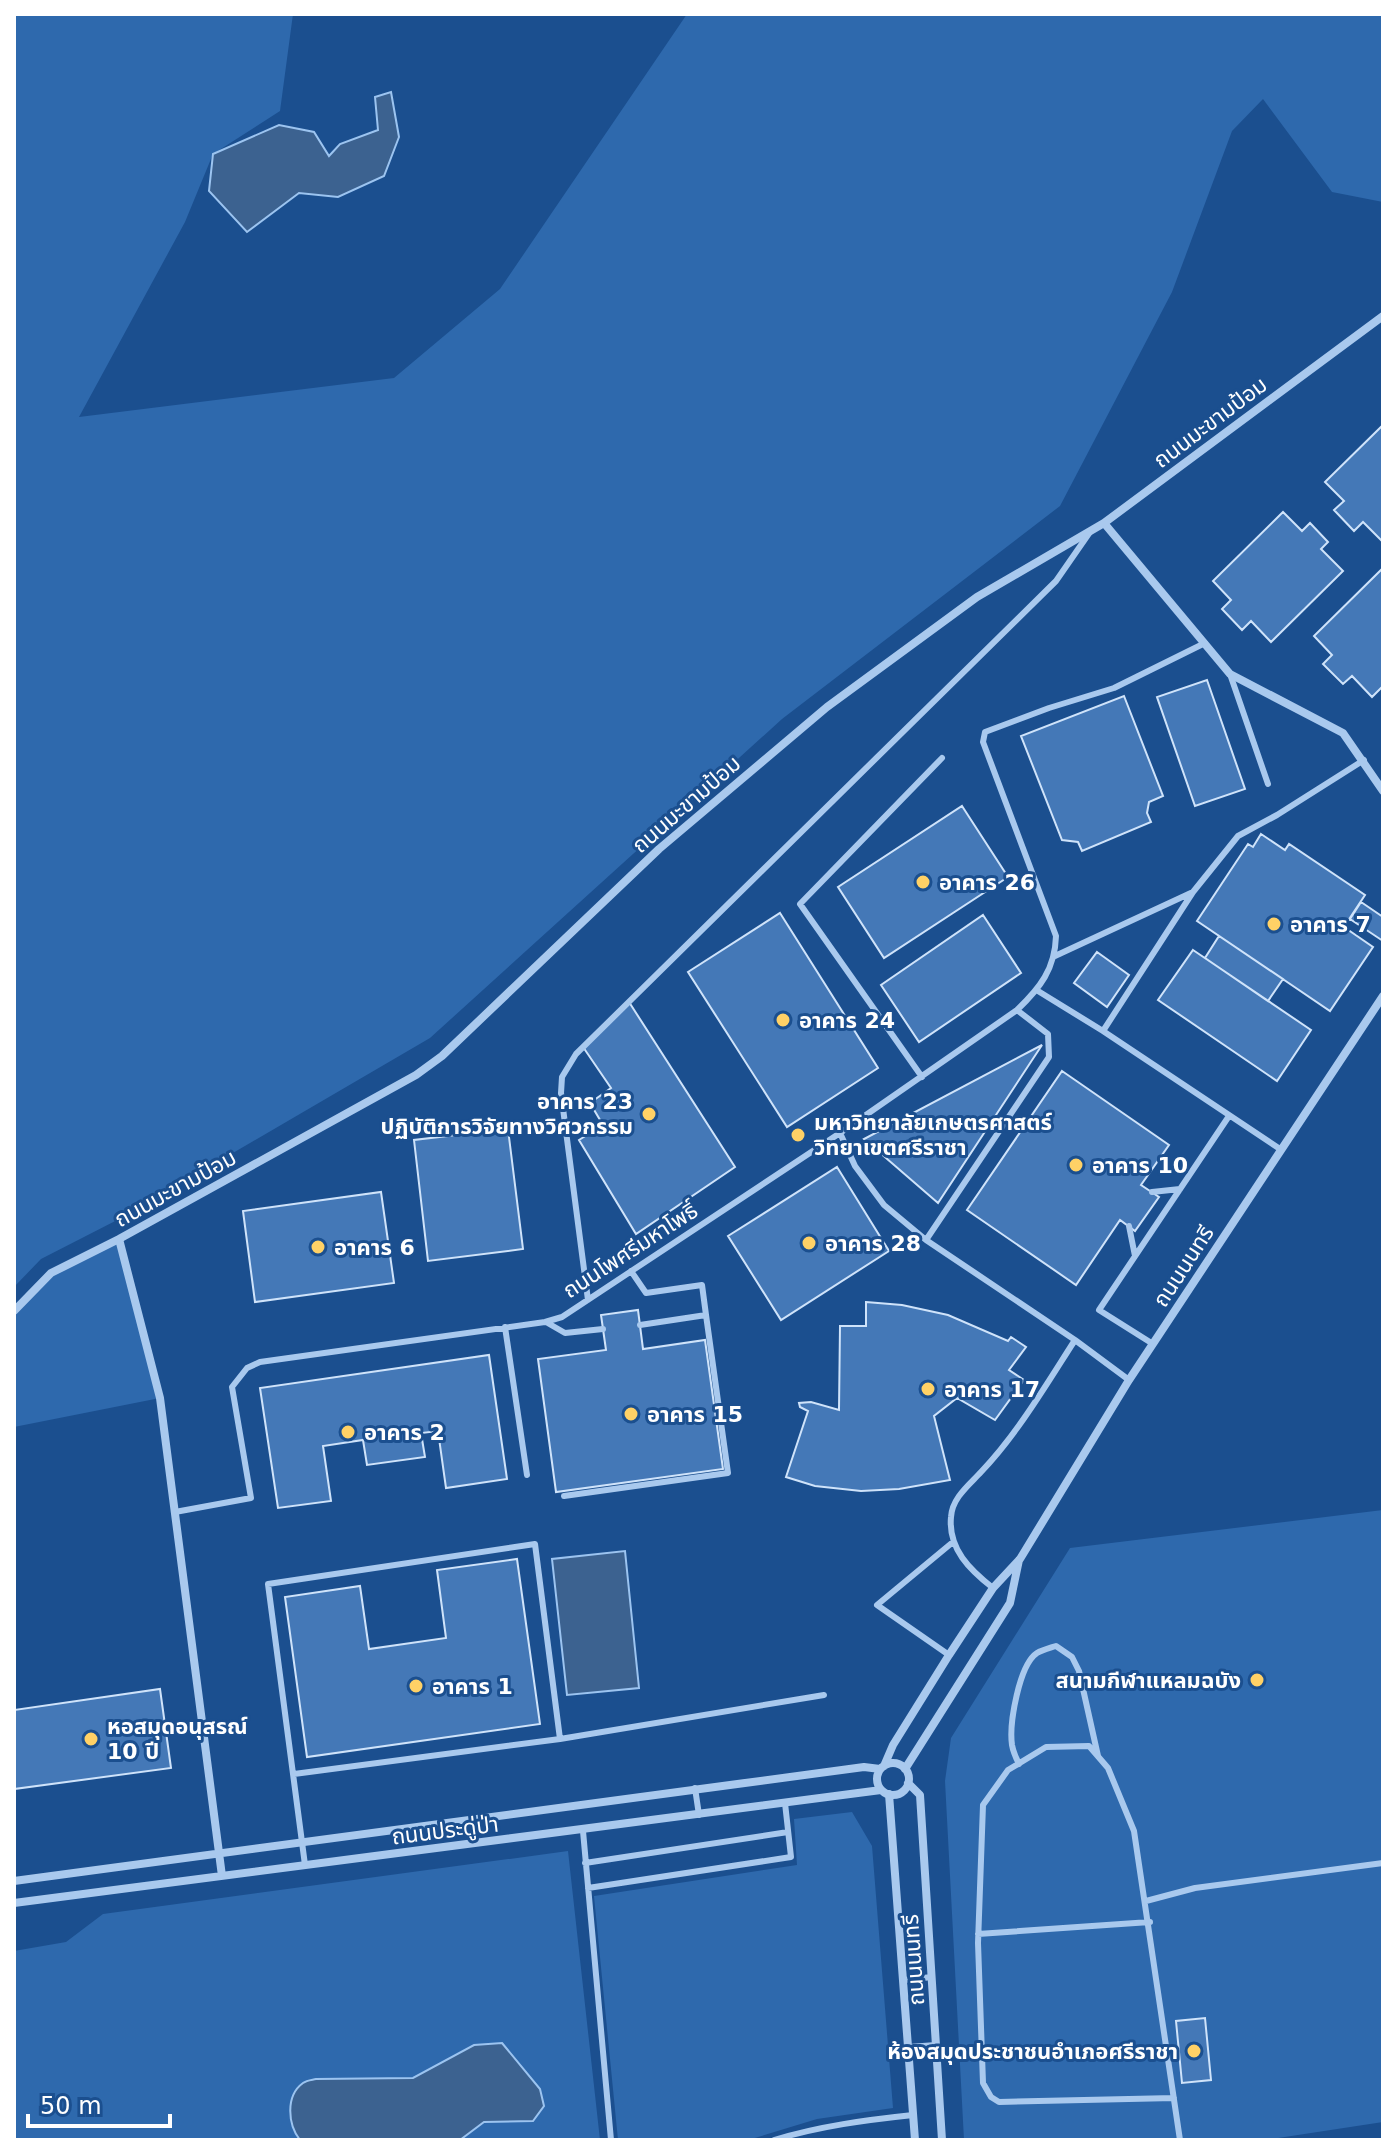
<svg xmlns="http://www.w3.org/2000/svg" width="1397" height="2154" font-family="'DejaVu Sans','Noto Sans Thai',sans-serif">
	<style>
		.green { fill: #2e69ad }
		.water { fill: #3c6290; stroke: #9cc4f0; stroke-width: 2 }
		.building { fill: #4478b7; stroke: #cfe3fa; stroke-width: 2 }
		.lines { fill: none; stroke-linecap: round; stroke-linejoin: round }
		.lane { stroke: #a9c9ee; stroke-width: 6 }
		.street { stroke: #a9c9ee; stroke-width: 8 }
		.poi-dot { fill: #ffd166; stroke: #1b4f8f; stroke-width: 3 }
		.labels { text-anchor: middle; stroke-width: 6; stroke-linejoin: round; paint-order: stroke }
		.street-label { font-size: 22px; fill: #fff; stroke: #1b4f8f }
		.poi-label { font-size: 22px; font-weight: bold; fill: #fff; stroke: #1b4f8f; text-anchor: start }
	</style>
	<rect width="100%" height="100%" fill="#1b4f8f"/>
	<path class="green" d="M14,14H293L280,111L213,154L185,222L79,417L394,378L500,289L687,14H1383V202L1332,192L1263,99L1232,131L1172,292L1060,506L782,719L430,1038L125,1216L41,1259L14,1287Z
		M119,1239L160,1398L14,1427V1311L51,1273Z
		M1383,1510V2122L1265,2140H964L945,1781L951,1738L1070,1548Z
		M852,1812L872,1846L893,2108L817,2119L748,2140H618L594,1896L797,1865L794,1819Z
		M568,1851L600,2140H14V1951L66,1942L103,1914Z"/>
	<path class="water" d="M391,92L399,137L384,176L338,197L299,193L247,232L209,191L213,154L279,125L314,132L329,156L340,144L378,130L375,97Z
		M625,1551L639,1688L567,1695L552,1559Z
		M502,2043L540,2089L544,2106L533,2121L484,2122L460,2140H300C288,2125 285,2096 303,2083C307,2080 312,2080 316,2079L413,2078L474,2045Z"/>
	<path class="building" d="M1383,425V542L1363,522L1354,531L1334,510L1344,501L1325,482Z
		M1283,512L1302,531L1310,523L1328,542L1321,549L1343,571L1271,642L1251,621L1242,630L1222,609L1231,600L1213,581Z
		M1383,568V686L1372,697L1352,676L1343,684L1323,664L1332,655L1314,636Z
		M1207,680L1245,789L1195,806L1157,697Z
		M1124,696L1163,796L1149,802L1147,813L1151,822L1082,851L1078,842L1062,840L1021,736Z
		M962,806L1008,877L884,958L838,887Z
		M1261,834L1285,850L1289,844L1365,895L1344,927L1373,947L1330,1011L1197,921L1248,844L1253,847Z
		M1361,902L1383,917V941L1350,919Z
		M780,913L878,1068L787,1127L688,972Z
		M983,915L1021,973L919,1042L881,985Z
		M1219,936L1283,979L1268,1001L1205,958Z
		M1193,950L1311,1030L1277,1081L1158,1000Z
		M1097,952L1129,975L1107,1007L1074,983Z
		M629,1002L735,1167L636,1234L579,1140L603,1125L590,1103L611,1088L583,1047Z
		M1042,1045L938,1203L864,1139Z
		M1062,1071L1169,1145L1141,1185L1159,1197L1135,1231L1120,1220L1076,1285L967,1210Z
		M508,1129L523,1249L428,1261L414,1140Z
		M837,1167L889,1251L781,1320L728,1236Z
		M381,1192L394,1283L255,1302L243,1211Z
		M866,1302L902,1305L948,1315L1008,1341L1011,1337L1026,1347L1009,1370L1024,1380L995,1420L957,1398L934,1416L950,1480L899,1489L861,1491L815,1486L786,1477L808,1411L800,1407L799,1403L811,1402L839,1410L840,1326H866Z
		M638,1310L643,1349L705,1340L723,1469L556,1492L538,1359L606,1350L601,1315Z
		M489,1355L507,1479L446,1488L438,1431L421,1433L425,1457L367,1465L363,1440L323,1446L331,1501L278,1508L260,1388Z
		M517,1559L540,1724L307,1757L285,1597L360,1586L369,1649L446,1638L437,1570Z
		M160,1689L171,1768L14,1789V1710Z
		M1205,2018L1211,2080L1182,2083L1176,2021Z"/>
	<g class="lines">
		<path class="lane" d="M1230,674L1268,784
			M1055,956L1193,892
			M1038,991L1103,1031L1280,1149
			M1103,1031L1193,892L1238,836L1277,815L1364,760
			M922,1077L800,904L942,758
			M840,1133L855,1166L884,1205L926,1240L1075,1340L1129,1380
			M1152,1192L1180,1189
			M1129,1226L1135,1256
			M926,1240L1049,1057L1048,1034L1017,1010
			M631,1271L646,1293L702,1285L706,1315L640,1325
			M588,1300L561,1093L562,1077L576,1054L1056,581L1090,532
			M546,1322L565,1333L603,1329
			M505,1327L527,1475
			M1153,1344L1099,1310L1229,1116
			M564,1496L728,1473L706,1315
			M175,1512L251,1498L232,1387L247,1368L260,1362L545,1322L562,1317L840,1133L1017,1010C1040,988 1055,969 1056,936L983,742L985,732L1049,708L1114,688L1205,643
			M993,1588C970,1570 948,1549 951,1517C952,1498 969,1485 981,1472C1018,1433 1046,1385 1075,1340
			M949,1655L877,1605L953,1542
			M1019,1764C1016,1758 1013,1751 1012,1745C1009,1724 1019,1665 1037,1653C1042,1650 1050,1648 1056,1646L1072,1657L1079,1671L1098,1756
			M294,1774L560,1739L824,1695
			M695,1788L699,1815
			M583,1831L611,2140
			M585,1863L788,1832
			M305,1865L268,1584L535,1544L560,1739
			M588,1888L791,1857L785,1803
			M1146,1901L1195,1888L1383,1863
			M978,1934L1150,1922
			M904,1980L932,1977
			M909,2047L936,2045
			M1174,2098L999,2102L991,2097L983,2083L978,1943L983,1805L1008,1770L1046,1747L1089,1746L1108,1768L1134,1831L1180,2140
			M774,2140C820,2126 866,2120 913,2115"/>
		<path class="street" d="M1104,523L1230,674L1343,733L1383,791
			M119,1239L160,1398L222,1876
			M14,1311L51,1273L119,1239L416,1075L442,1056L659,849L827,707L977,597L1104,523L1383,316
			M877 1779a16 16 0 1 1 32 0a16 16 0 1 1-32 0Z
			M884,1766L893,1745L949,1655L993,1588L1020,1559L1129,1380L1383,996
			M905,1769L1010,1603L1019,1560
			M908,1783L920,1795L942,2140
			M889,1794L915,2140
			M14,1881L864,1767L880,1769
			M14,1903L881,1790"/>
	</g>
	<g class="poi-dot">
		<circle cx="923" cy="882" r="8"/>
		<circle cx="1274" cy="924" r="8"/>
		<circle cx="783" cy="1020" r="8"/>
		<circle cx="649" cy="1114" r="8"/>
		<circle cx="798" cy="1135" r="8"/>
		<circle cx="1076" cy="1165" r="8"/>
		<circle cx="809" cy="1243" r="8"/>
		<circle cx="318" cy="1247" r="8"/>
		<circle cx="928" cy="1389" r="8"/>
		<circle cx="631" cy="1414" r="8"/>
		<circle cx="348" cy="1432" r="8"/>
		<circle cx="1257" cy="1680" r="8"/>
		<circle cx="416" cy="1686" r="8"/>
		<circle cx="91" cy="1739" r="8"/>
		<circle cx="1194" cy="2051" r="8"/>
	</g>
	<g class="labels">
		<g class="street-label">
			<text transform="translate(1210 422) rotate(-37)" y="8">ถนนมะขามป้อม</text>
			<text transform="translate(686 804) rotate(-41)" y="8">ถนนมะขามป้อม</text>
			<text transform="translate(175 1188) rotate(-29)" y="8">ถนนมะขามป้อม</text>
			<text transform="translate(630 1250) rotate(-33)" y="8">ถนนโพศรีมหาโพธิ์</text>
			<text transform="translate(1183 1266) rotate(-57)" y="8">ถนนนนทรี</text>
			<text transform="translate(445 1830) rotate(-7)" y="8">ถนนประดู่ป่า</text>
			<text transform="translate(913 1960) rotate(-94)" y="8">ถนนนนทรี</text>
		</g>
		<g class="poi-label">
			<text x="939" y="890">อาคาร 26</text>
			<text x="1290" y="932">อาคาร 7</text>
			<text x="799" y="1028">อาคาร 24</text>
			<text x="633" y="1109" text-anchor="end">อาคาร 23<tspan x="633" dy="25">ปฏิบัติการวิจัยทางวิศวกรรม</tspan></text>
			<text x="814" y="1130">มหาวิทยาลัยเกษตรศาสตร์<tspan x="814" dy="25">วิทยาเขตศรีราชา</tspan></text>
			<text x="1092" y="1173">อาคาร 10</text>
			<text x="825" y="1251">อาคาร 28</text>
			<text x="334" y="1255">อาคาร 6</text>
			<text x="944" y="1397">อาคาร 17</text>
			<text x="647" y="1422">อาคาร 15</text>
			<text x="364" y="1440">อาคาร 2</text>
			<text x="1241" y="1688" text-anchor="end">สนามกีฬาแหลมฉบัง</text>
			<text x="432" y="1694">อาคาร 1</text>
			<text x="107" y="1734">หอสมุดอนุสรณ์<tspan x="107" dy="25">10 ปี</tspan></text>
			<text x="1178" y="2059" text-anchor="end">ห้องสมุดประชาชนอำเภอศรีราชา</text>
		</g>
	</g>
	<rect width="1397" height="2154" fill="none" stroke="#ffffff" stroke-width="32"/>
	<path d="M28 2114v12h142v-12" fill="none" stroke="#ffffff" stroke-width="4"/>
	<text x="40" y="2114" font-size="24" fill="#ffffff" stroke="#1b4f8f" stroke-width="6" paint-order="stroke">50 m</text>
</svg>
